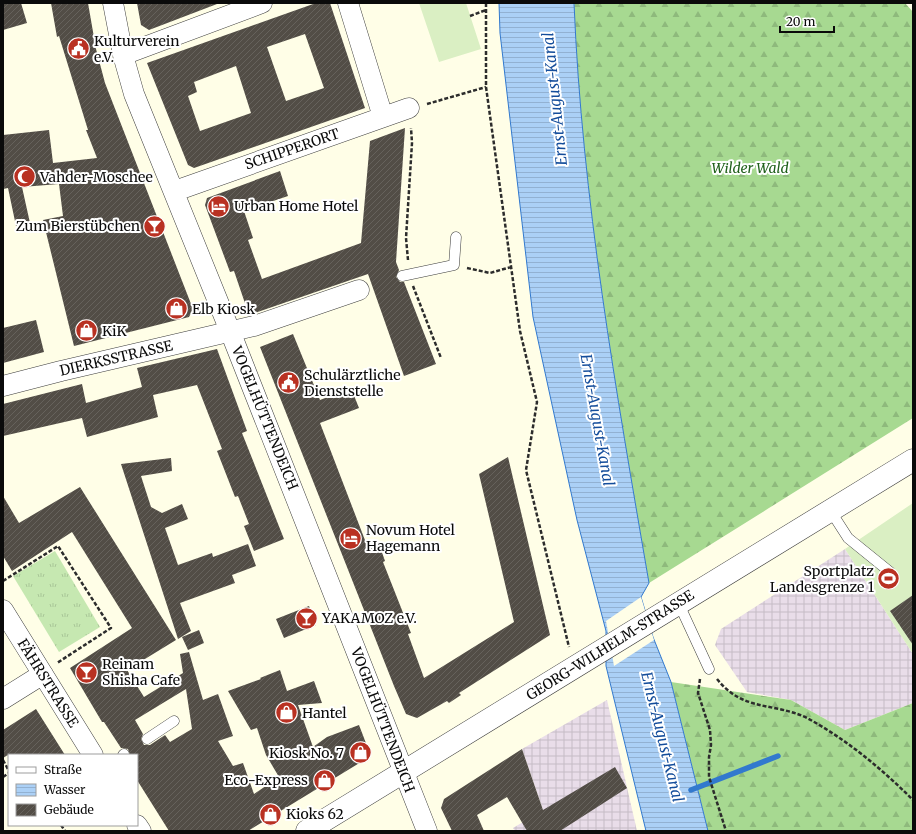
<svg xmlns="http://www.w3.org/2000/svg" width="916" height="834" font-family="Merriweather,serif">
	<style>
		.industrial { fill: url(#industrial-grid) }
		.grass { fill: url(#grass-tufts) }
		.forest { fill: url(#forest-firs) }
		.pitch { fill: #daefc3 }
		.water { fill: url(#water-rules); stroke: #3279ce }
		.pier { fill: #fffee7 }
		.lines { fill: none; stroke-linecap: round; stroke-linejoin: round }
		.stream { stroke: #3279ce; stroke-width: 5.5 }
		.building { fill: url(#building-hatch); fill-rule: evenodd }
		.service-casing { stroke: #3d3d3d; stroke-width: 11 }
		.minor-casing { stroke: #3d3d3d; stroke-width: 21 }
		.tertiary-casing { stroke: #3d3d3d; stroke-width: 23 }
		.path { stroke: #2c2c2c; stroke-width: 2.5; stroke-dasharray: 4 2; stroke-linecap: butt }
		.service { stroke: #fff; stroke-width: 10 }
		.minor { stroke: #fff; stroke-width: 20 }
		.tertiary { stroke: #fff; stroke-width: 22 }
		.labels { text-anchor: middle; stroke-width: 4; stroke-linejoin: round; paint-order: stroke }
		.poi-label { font-size: 14px; fill: #0a0a0a; stroke: #fff; text-anchor: start }
		.street-label { font-size: 14px; fill: #0a0a0a; stroke: #fff }
		.park-label { font-size: 14px; font-style: italic; fill: #20601b; stroke: #fff }
		.water-label { font-size: 15px; font-style: italic; fill: #144d9b; stroke: #fff }
	</style>
	<defs>
		<pattern id="industrial-grid" width="8" height="8" patternUnits="userSpaceOnUse"><rect width="8" height="8" fill="#e9dde9"/><path d="M0 4h8M4 0v8" fill="none" stroke="#c6bcc6"/></pattern>
		<pattern id="grass-tufts" width="24" height="20" patternUnits="userSpaceOnUse"><rect width="24" height="20" fill="#c6e8b1"/><path d="M3 7l-1-3M5 7V3M7 7l1-3M15 17l-1-3M17 17v-4M19 17l1-3" fill="none" stroke="#a9c697"/></pattern>
		<pattern id="forest-firs" width="22" height="20" patternUnits="userSpaceOnUse"><rect width="22" height="20" fill="#a7d991"/><path d="M5 1l3.5 6h-7zM16 11l3.5 6h-7z" fill="#8eb97c"/></pattern>
		<pattern id="water-rules" width="6" height="5" patternUnits="userSpaceOnUse"><rect width="6" height="5" fill="#abd0f6"/><path d="M0 2.5h6" fill="none" stroke="#92b1d2"/></pattern>
		<pattern id="building-hatch" width="6" height="6" patternUnits="userSpaceOnUse"><rect width="6" height="6" fill="#524d46"/><path d="M-1 1l2-2M0 6l6-6M5 7l2-2" fill="none" stroke="#66625c"/></pattern>
	</defs>
	<rect width="100%" height="100%" fill="#fffee7"/>
	<path class="industrial" d="M845,549L913,654V703L845,730L791,700L747,692L715,645L721,629Z
		M607,700L637,831H515L513,828L543,810L522,749Z"/>
	<path class="grass" d="M55,551L100,627L59,652L13,576Z"/>
	<path class="forest" d="M574,3H905L913,12V418L649,583C616,391 582,198 574,3Z
		M671,682L791,700L845,730L913,703V831H708Z"/>
	<path class="pitch" d="M419,3H466L481,49L439,62Z
		M913,503V654L845,549Z"/>
	<path class="water" d="M499,3H574C582,198 616,391 649,583L641,597L653,637L671,682L708,831H646L606,666V631L577,520L533,317L500,33Z"/>
	<path class="pier" d="M641,597L654,640L614,666L606,621Z"/>
	<g class="lines">
		<path class="stream" d="M691,790L778,756"/>
	</g>
	<path class="building" d="M3,3H21L27,23L3,30Z
		M51,3H88L96,49L105,83L193,309L189,317L74,346L43,220L63,216L59,184L22,187L30,223L16,226L8,188L3,189V135L49,130L53,163L97,158L86,130H88L59,36L57,37Z
		M137,3H216L217,4L149,30L141,25Z
		M316,3H330L365,108L194,168L188,165L147,63ZM305,34L324,88L286,101L267,47ZM236,66L251,113L200,131L188,96L197,92L194,82Z
		M405,128L396,262L399,270L396,277L400,282H404L436,364L404,376L368,274L249,315L234,271L230,272L205,205L207,198L280,171L288,196L244,211L253,238L248,240L262,279L361,243L370,141Z
		M36,320L44,352L3,363V328Z
		M293,334L320,400L351,388L359,408L320,423L368,548L379,544L385,561L383,562L411,633L408,634L424,678L514,622L479,474L508,457L550,635L459,693L461,695L449,703L447,701L417,718L406,714L394,686L260,347Z
		M217,349L247,431L242,433L284,539L254,551L244,526L249,524L238,496L235,497L217,451L222,449L197,385L153,395L158,417L87,437L82,418L3,436V404L82,384L86,403L142,387L137,368Z
		M171,458L172,471L141,476L151,507L162,513L182,504L188,519L165,528L178,565L212,553L213,557L248,544L256,566L232,575L235,583L180,603L191,631L178,639L121,464Z
		M80,487L176,640L127,670L144,697L183,673L180,654L189,652L203,700L218,694L233,736L218,741L233,766L243,763L254,794L279,777L266,755L257,728L251,730L228,691L261,679L260,678L280,670L287,691L314,681L322,703L298,705L313,747L327,737L359,725L369,751L366,759L248,831H169L137,780V755H130L128,749L121,748L104,722H102L70,668L132,628L72,532L12,571L3,556V496L19,523ZM186,689L192,729L170,742L165,735L150,745H144L141,739L143,734L135,720Z
		M913,595V645L890,611Z
		M309,606L316,625L284,638L276,619Z
		M199,630L204,643L188,650L182,637Z
		M36,709L65,755H8L3,758V730Z
		M522,749L543,810L615,767L627,788L560,831H527L507,797L477,815L484,831H452L441,808L444,799Z"/>
	<g class="lines">
		<defs>
			<path id="service" d="M402,276L454,265L456,237
				M830,510L848,538L890,572
				M678,602L709,669
				M147,739L174,721
				M123,755L124,754"/>
			<path id="minor" d="M113,3L123,55L134,94L230,331L427,831
				M348,3L383,117
				M123,55L262,3
				M175,191L409,108
				M3,386L61,371L254,326L359,290
				M3,610L93,755
				M3,699L43,674
				M137,825L141,831"/>
			<path id="tertiary" d="M307,831L913,460"/>
		</defs>
		<use href="#service" class="service-casing"/>
		<use href="#minor" class="minor-casing"/>
		<use href="#tertiary" class="tertiary-casing"/>
		<path class="path" d="M486,3V87L520,331L537,402L526,470L569,647
			M470,16L486,10
			M427,104L486,87
			M408,260L406,238L412,143L411,128
			M467,268L490,273L511,267
			M413,286L441,358
			M3,581L58,546L111,628L57,663
			M700,679L698,693L710,730L711,745L709,757V777L726,831
			M717,679C743,712 774,702 807,718C846,739 882,769 913,800
			M3,760L9,771
			M3,777L9,773
			M61,825L65,831"/>
		<use href="#service" class="service"/>
		<use href="#minor" class="minor"/>
		<use href="#tertiary" class="tertiary"/>
	</g>
	<defs>
		<symbol id="civic-disc" viewBox="-11 -11 22 22"><circle r="9.5" fill="#b93122" stroke="#fff"/><path d="M-.6-6.5H3V-4.5H.6V-3L4-1V1h2V6H-6V1h2V-1L-.6-3ZM-1.2 2.5V6h2.4V2.5Z" fill="#fff"/></symbol>
		<symbol id="mosque-disc" viewBox="-11 -11 22 22"><circle r="9.5" fill="#b93122" stroke="#fff"/><path d="M3.5-4.9A6 6 0 1 0 3.5 4.9A5 5 0 1 1 3.5-4.9Z" fill="#fff"/></symbol>
		<symbol id="hotel-disc" viewBox="-11 -11 22 22"><circle r="9.5" fill="#b93122" stroke="#fff"/><path d="M-6-4.5h1.5V1H6V5H4.5V3h-9V5H-6ZM-4 0a1.8 1.8 0 1 1 3.6 0ZM.5 0V-2.5h3Q6-2.5 6 0Z" fill="#fff"/></symbol>
		<symbol id="bar-disc" viewBox="-11 -11 22 22"><circle r="9.5" fill="#b93122" stroke="#fff"/><path d="M-6-5H6L.8 .8V4.5H3.5V6h-7V4.5H-.8V.8Z" fill="#fff"/></symbol>
		<symbol id="shop-disc" viewBox="-11 -11 22 22"><circle r="9.5" fill="#b93122" stroke="#fff"/><path d="M-5-2.5h2.3a2.7 3.5 0 0 1 5.4 0H5L5.5 6h-11ZM-1.5-2.5h3a1.5 2.3 0 0 0-3 0Z" fill="#fff"/></symbol>
		<symbol id="stadium-disc" viewBox="-11 -11 22 22"><circle r="9.5" fill="#b93122" stroke="#fff"/><path d="M0-5a6.5 5 0 1 0 0 10a6.5 5 0 1 0 0-10ZM-3.5-1.8h7v3.6h-7Z" fill="#fff"/></symbol>
	</defs>
	<g fill-rule="evenodd">
		<use href="#civic-disc" x="66" y="36" width="25" height="25"/>
		<use href="#mosque-disc" x="12" y="164" width="25" height="25"/>
		<use href="#hotel-disc" x="206" y="194" width="25" height="25"/>
		<use href="#bar-disc" x="142" y="214" width="25" height="25"/>
		<use href="#shop-disc" x="164" y="296" width="25" height="25"/>
		<use href="#shop-disc" x="74" y="318" width="25" height="25"/>
		<use href="#civic-disc" x="276" y="370" width="25" height="25"/>
		<use href="#hotel-disc" x="338" y="526" width="25" height="25"/>
		<use href="#stadium-disc" x="876" y="566" width="25" height="25"/>
		<use href="#bar-disc" x="294" y="606" width="25" height="25"/>
		<use href="#bar-disc" x="74" y="660" width="25" height="25"/>
		<use href="#shop-disc" x="274" y="700" width="25" height="25"/>
		<use href="#shop-disc" x="348" y="740" width="25" height="25"/>
		<use href="#shop-disc" x="312" y="768" width="25" height="25"/>
		<use href="#shop-disc" x="258" y="802" width="25" height="25"/>
	</g>
	<g class="labels">
		<g class="poi-label">
			<text x="94" y="46">Kulturverein<tspan x="94" dy="16">e.V.</tspan></text>
			<text x="40" y="182">Vahder-Moschee</text>
			<text x="234" y="211">Urban Home Hotel</text>
			<text x="140" y="231" text-anchor="end">Zum Bierstübchen</text>
			<text x="192" y="314">Elb Kiosk</text>
			<text x="102" y="336">KiK</text>
			<text x="304" y="380">Schulärztliche<tspan x="304" dy="16">Dienststelle</tspan></text>
			<text x="366" y="535">Novum Hotel<tspan x="366" dy="16">Hagemann</tspan></text>
			<text x="874" y="576" text-anchor="end">Sportplatz<tspan x="874" dy="16">Landesgrenze 1</tspan></text>
			<text x="322" y="623">YAKAMOZ e.V.</text>
			<text x="102" y="669">Reinam<tspan x="102" dy="16">Shisha Cafe</tspan></text>
			<text x="302" y="718">Hantel</text>
			<text x="344" y="758" text-anchor="end">Kiosk No. 7</text>
			<text x="308" y="785" text-anchor="end">Eco-Express</text>
			<text x="286" y="819">Kioks 62</text>
		</g>
		<g class="street-label">
			<text transform="translate(292 149) rotate(-19)" y="5">SCHIPPERORT</text>
			<text transform="translate(116 358) rotate(-13)" y="5">DIERKSSTRASSE</text>
			<text transform="translate(265 418) rotate(68)" y="5">VOGELHÜTTENDEICH</text>
			<text transform="translate(610 645) rotate(-32)" y="5">GEORG-WILHELM-STRASSE</text>
			<text transform="translate(48 683) rotate(58)" y="5">FÄHRSTRASSE</text>
			<text transform="translate(383 720) rotate(69)" y="5">VOGELHÜTTENDEICH</text>
		</g>
		<g class="park-label">
			<text x="750" y="173">Wilder Wald</text>
		</g>
		<g class="water-label">
			<text transform="translate(555 99) rotate(-96)" y="5">Ernst-August-Kanal</text>
			<text transform="translate(597 420) rotate(80)" y="5">Ernst-August-Kanal</text>
			<text transform="translate(662 737) rotate(76)" y="5">Ernst-August-Kanal</text>
		</g>
	</g>
	<rect width="916" height="834" fill="none" stroke="#0a0a0a" stroke-width="8"/>
	<rect x="8" y="754" width="130" height="72" fill="#ffffff" stroke="#9d9d9d"/>
	<rect x="16" y="767" width="20" height="6" fill="#ffffff" stroke="#9d9d9d"/>
	<text x="44" y="774" font-size="12" fill="#0a0a0a">Straße</text>
	<rect x="16" y="784" width="20" height="12" fill="url(#water-rules)" stroke="#9d9d9d"/>
	<text x="44" y="794" font-size="12" fill="#0a0a0a">Wasser</text>
	<rect x="16" y="804" width="20" height="12" fill="url(#building-hatch)" stroke="#9d9d9d"/>
	<text x="44" y="814" font-size="12" fill="#0a0a0a">Gebäude</text>
	<path d="M780 26v6h54v-6" fill="none" stroke="#0a0a0a" stroke-width="2"/>
	<text x="786" y="26" font-size="12" fill="#0a0a0a" stroke="#ffffff" stroke-width="3" paint-order="stroke">20 m</text>
</svg>
